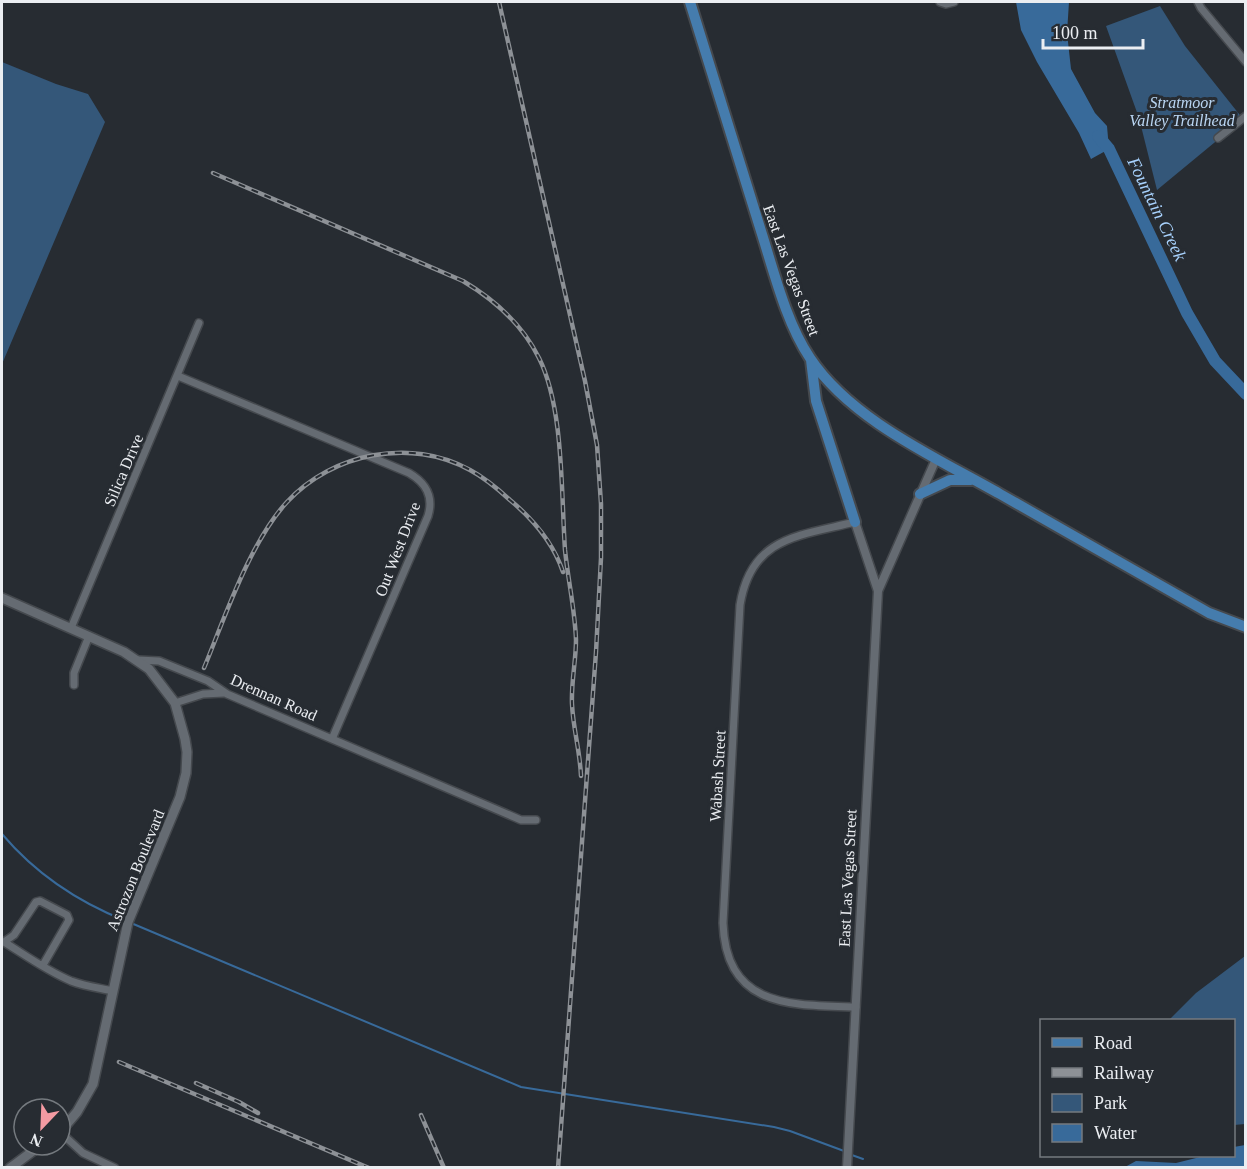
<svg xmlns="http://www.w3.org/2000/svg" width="1247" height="1169" font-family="Georgia,serif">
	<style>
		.green { fill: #345779 }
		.water { fill: #386a9a }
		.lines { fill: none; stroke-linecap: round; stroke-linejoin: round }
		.stream { stroke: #386a9a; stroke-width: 2 }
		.river { stroke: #386a9a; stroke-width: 12 }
		.minor-casing { stroke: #45494e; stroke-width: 10 }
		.tertiary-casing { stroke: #45494e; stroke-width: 11 }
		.secondary-casing { stroke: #45494e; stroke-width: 12 }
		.primary-casing { stroke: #45494e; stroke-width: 14 }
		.minor { stroke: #656b72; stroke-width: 7 }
		.tertiary { stroke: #656b72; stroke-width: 8 }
		.secondary { stroke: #656b72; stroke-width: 9 }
		.primary { stroke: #457cad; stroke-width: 10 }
		.rail-casing { stroke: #8d9196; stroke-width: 4.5 }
		.rail { stroke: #272c32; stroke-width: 2; stroke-dasharray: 7; stroke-linecap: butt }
		.labels { text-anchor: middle; stroke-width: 6; stroke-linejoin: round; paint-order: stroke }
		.park-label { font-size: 16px; font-style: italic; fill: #bad6f3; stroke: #272c32 }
		.street-label { font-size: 16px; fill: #ebeef2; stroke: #272c32 }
		.water-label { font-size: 18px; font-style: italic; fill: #a8d2fd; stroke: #272c32 }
	</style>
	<rect width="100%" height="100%" fill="#272c32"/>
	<path class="green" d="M1160,6L1185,46L1243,119L1157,190L1139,118L1106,26Z
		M2,62L56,84L88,94L105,122L2,364Z
		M1245,956V1124L1234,1125V1020H1169L1196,993Z"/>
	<path class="water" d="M1016,2H1069L1067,33L1071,69L1095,113L1107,126L1109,149L1091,159L1079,133L1037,62L1021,30Z
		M1245,1145V1167H1125L1136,1161L1176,1163L1204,1156H1234V1147Z"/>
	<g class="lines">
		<path class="stream" d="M2,834C35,873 78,902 126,921
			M131,923L521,1087L774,1127L790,1131L844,1151
			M849,1154L863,1159"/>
		<path class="river" d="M1098,136L1109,149L1187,313L1215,361L1246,394"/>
		<defs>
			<path id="minor" d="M940,2L946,4L954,2
				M1198,2L1201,8L1246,62
				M1218,138L1246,116
				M178,376L409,473C426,483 434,496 428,516L332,739
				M855,522C798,536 751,537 740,605L723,923C726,1008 790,1005 856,1007
				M71,628L199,323
				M138,660L159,661L208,681L227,694L521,820H536
				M74,685V673L89,636
				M175,703L203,694L224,693
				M43,965L69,920L67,915L40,901L36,902L14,935L4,942C25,955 47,971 71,981C84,986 99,988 113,991
				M60,1132L83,1153L115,1168"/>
			<path id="tertiary" d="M878,591L936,459
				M847,1168L878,591L855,522"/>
			<path id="secondary" d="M2,598L124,652L149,669L175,703L185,739L187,752L186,773L180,797L128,922L93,1084L77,1112L60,1132
				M10,1168L41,1145"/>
			<path id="primary" d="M690,2C714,78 737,155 761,231C774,272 786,322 810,358C851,420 937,458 1000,494C1070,534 1139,573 1209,613L1246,627
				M811,360L816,401L855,522
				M920,494L950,480H971"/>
		</defs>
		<use href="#minor" class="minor-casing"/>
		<use href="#tertiary" class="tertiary-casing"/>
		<use href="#secondary" class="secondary-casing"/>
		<use href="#primary" class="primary-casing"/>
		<use href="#minor" class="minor"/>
		<use href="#tertiary" class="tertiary"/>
		<use href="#secondary" class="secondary"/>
		<use href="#primary" class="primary"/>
		<defs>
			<path id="rail" d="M499,2L585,381L597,445L601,504V558L596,652L558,1168
				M213,173L463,281C495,300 522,324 539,358C564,408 561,493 565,550C568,580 575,610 576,640C576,661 571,682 572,704C573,728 580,751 581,776
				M204,668C225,617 250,542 287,502C332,453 411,437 470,470C485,478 498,489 510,500C534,520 553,542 563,572
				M119,1062L369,1168
				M196,1083L239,1102L258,1113
				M421,1115L444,1168"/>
		</defs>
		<use href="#rail" class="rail-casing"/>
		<use href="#rail" class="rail"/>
	</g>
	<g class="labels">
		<g class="park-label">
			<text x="1182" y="108">Stratmoor<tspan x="1182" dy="18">Valley Trailhead</tspan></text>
		</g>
		<g class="street-label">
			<text transform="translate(792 270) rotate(70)" y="6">East Las Vegas Street</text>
			<text transform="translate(123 470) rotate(-67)" y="6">Silica Drive</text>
			<text transform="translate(397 549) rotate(-69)" y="6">Out West Drive</text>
			<text transform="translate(274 697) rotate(24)" y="6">Drennan Road</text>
			<text transform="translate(717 776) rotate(-87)" y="6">Wabash Street</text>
			<text transform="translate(135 870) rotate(-68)" y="6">Astrozon Boulevard</text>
			<text transform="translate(847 878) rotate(-87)" y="6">East Las Vegas Street</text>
		</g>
		<g class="water-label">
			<text transform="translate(1157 209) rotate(64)" y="6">Fountain Creek</text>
		</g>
	</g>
	<rect width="1247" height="1169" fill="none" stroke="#ebeef2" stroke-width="6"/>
	<rect x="1040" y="1019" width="195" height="138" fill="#272c32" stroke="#757a7f" stroke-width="1.5"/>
	<rect x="1052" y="1038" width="30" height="9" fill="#457cad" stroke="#757a7f" stroke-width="1.5"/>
	<text x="1094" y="1049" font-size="18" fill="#ebeef2">Road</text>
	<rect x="1052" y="1068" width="30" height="9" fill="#8d9196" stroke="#757a7f" stroke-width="1.5"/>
	<text x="1094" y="1079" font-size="18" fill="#ebeef2">Railway</text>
	<rect x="1052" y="1094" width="30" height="18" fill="#345779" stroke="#757a7f" stroke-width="1.5"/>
	<text x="1094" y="1109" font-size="18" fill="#ebeef2">Park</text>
	<rect x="1052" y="1124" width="30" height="18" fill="#386a9a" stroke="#757a7f" stroke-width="1.5"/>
	<text x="1094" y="1139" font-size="18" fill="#ebeef2">Water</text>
	<g transform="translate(42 1127) rotate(203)"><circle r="28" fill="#272c32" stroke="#757a7f" stroke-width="1.5"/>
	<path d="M0-4.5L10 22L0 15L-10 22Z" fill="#f49aa2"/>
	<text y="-9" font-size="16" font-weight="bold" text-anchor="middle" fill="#ebeef2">N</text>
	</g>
	<path d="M1043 39v9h100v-9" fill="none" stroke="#ebeef2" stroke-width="3"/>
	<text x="1052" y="39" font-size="18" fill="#ebeef2" stroke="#272c32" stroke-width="4.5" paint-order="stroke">100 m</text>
</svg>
